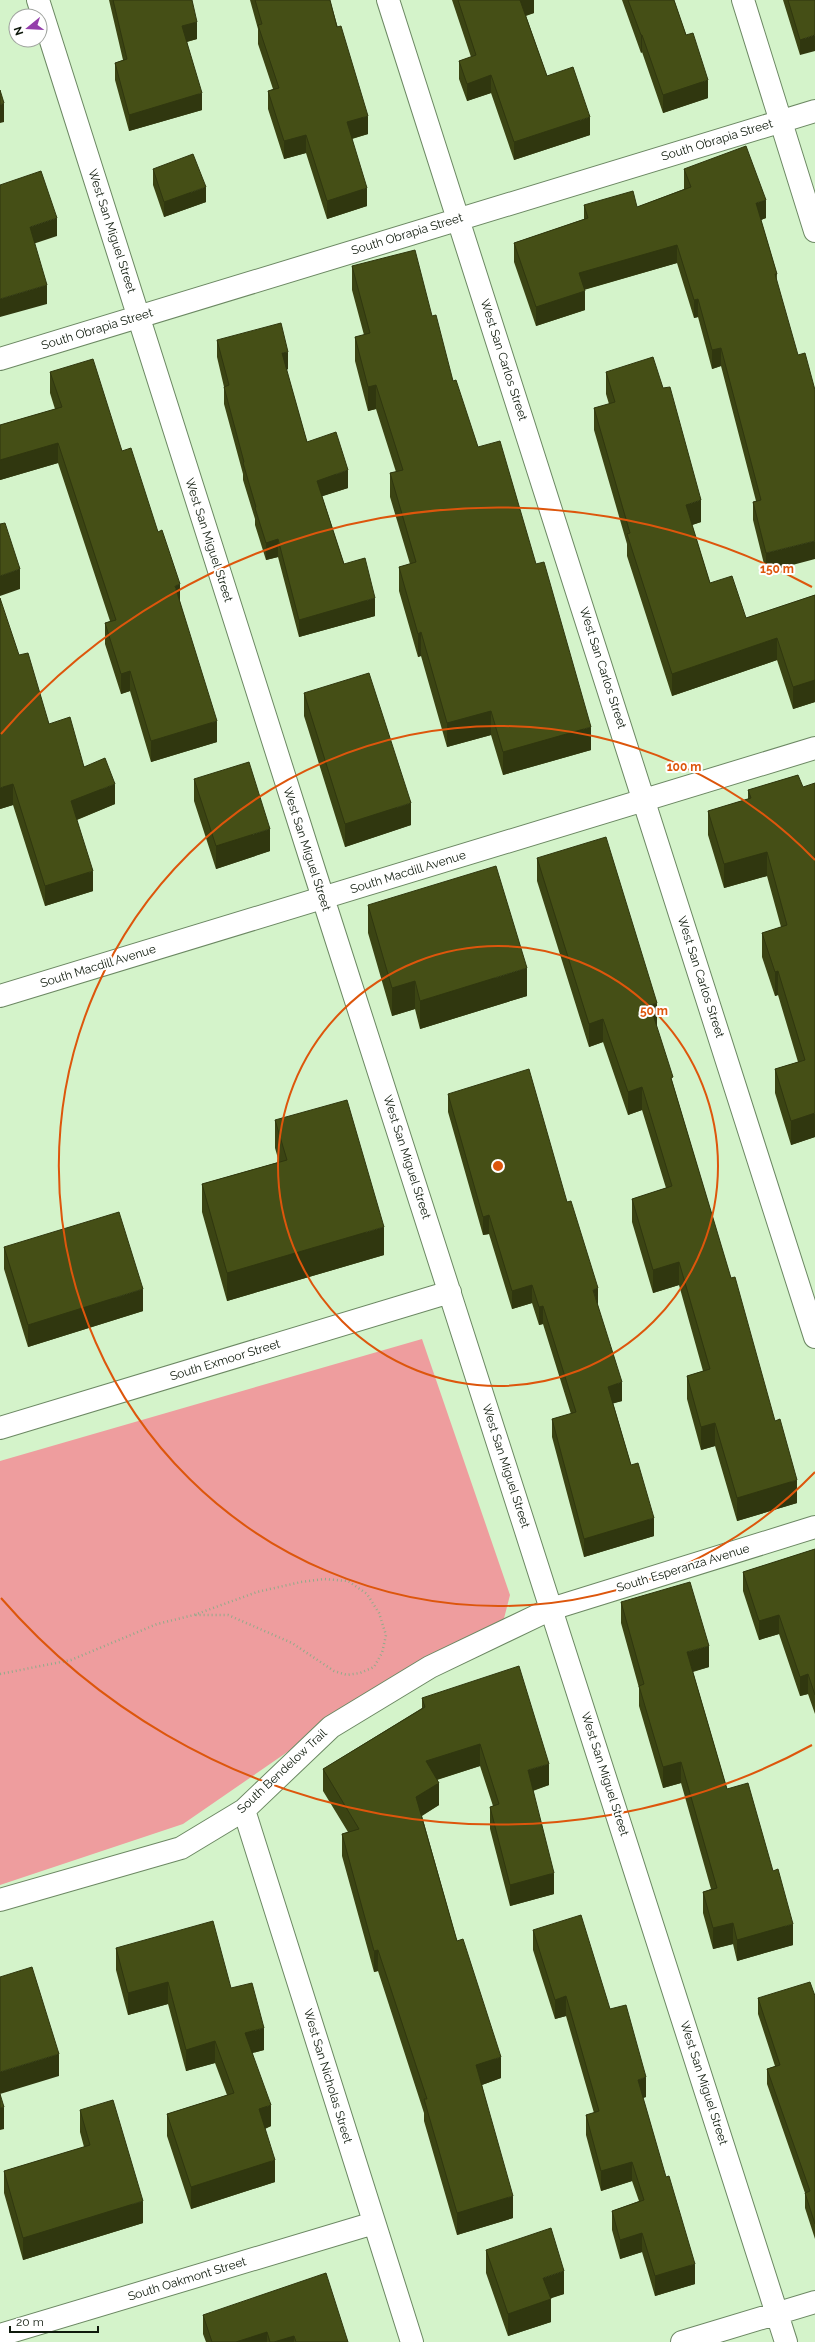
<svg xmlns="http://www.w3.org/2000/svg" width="815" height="2342" font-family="Raleway,sans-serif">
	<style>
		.green { fill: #ee9d9e }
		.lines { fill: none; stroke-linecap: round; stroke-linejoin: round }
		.minor-casing { stroke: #6c8863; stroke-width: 24 }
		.path { stroke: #92aa8a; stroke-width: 2.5; stroke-dasharray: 1 3; stroke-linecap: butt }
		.minor { stroke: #fff; stroke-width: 22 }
		.wall { fill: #3b4413 }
		.shaded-wall { fill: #30370f }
		.building { fill: #454f16; stroke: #30370f }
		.ring { fill: none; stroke: #dd560c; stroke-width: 2 }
		.labels { text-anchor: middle; stroke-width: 4; stroke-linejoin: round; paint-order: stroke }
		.street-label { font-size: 12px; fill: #0f1a0c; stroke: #fff }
		.centre { fill: #dd560c; stroke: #fff; stroke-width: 2 }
		.ring-label { font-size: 12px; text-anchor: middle; font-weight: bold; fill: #dd560c; stroke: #fff; stroke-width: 4; stroke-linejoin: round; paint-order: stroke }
	</style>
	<rect width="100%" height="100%" fill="#d4f3ca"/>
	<path class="green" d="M422,1339L510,1595L500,1634L402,1673L183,1824L0,1885V1461Z"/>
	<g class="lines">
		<defs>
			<path id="minor" d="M38,0L316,876L786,2342
				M388,0L815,1337
				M743,0L815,231
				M0,359L815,111
				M0,996L815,748
				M0,1428L450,1292
				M244,1810L412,2342
				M0,1900L181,1848L244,1810L331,1727L430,1667L551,1609L815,1527
				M0,2335L374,2223
				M682,2342L815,2302"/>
		</defs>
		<use href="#minor" class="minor-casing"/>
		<path class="path" d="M0,1674L71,1660L157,1624L194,1615L257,1592L301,1582L324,1579L348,1581L367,1594L379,1613L386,1635L382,1653L374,1667L360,1673L347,1675L334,1671L292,1643L228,1615H194"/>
		<use href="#minor" class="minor"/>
	</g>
	<path class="wall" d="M109,0H192L197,39L187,42L202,110L129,131L115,80V63L123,60Z
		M250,0H330L368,134L352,139L367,206L327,219L306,153L284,159L268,109V91L273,89L258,44V29Z
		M452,0H534V13L526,16L547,76L590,135L514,160L491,93L467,101L459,79V61L471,57Z
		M622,0H674L708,98L663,113L642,52L641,53Z
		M783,0H815L800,55Z
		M153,169L206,202L164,217L153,185Z
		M684,169L766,218L761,220L777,274L766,572L753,520V502L756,501L721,366L712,369L698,317L694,318L677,263L584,290L585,310L536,326L514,262V243L584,219V205L637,207L684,189Z
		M352,266L432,316L453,381L591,750L503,775L491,735L447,747L421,656L418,657L399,591V567L410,564L390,497V473L396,472L376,409L368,411L355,361V337L364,335L352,290Z
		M217,340L288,369L286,370L307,442L348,488L322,496L344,564L375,616L299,637L278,557L266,560L255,525V519L243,480V474L224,404V387L217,357Z
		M50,372L122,451L180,602L217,742L151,762L130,691L121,694L105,644V623L110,621L58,463L0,480V425L55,409L50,393Z
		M606,372L701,522L692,525L710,583L746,618L815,595V702L793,709L777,660L672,696L627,556V544L594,430V408L609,404L606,394Z
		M19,655L49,724L115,804L77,820L93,891L45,906L13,805L0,809Z
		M304,693L411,825L345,847L304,716Z
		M798,775L815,1137L791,1145L775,1093V1069L798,1062L778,995L775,996L762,957V933L781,927L767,876L724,888L708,835V811L748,799V790Z
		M194,779L270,851L216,869L194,801Z
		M537,858L657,1026H656L673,1084L797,1503L737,1521L715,1446L701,1450L687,1399V1376L703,1371L679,1285L653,1293L632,1222V1199L666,1188L642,1110L628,1115L603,1042L589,1047L537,881Z
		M368,905L527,996L420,1029L415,1009L392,1016L368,933Z
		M448,1094L567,1202L598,1306L622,1401L613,1403L631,1465L654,1536L584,1557L552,1437V1419L571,1414L543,1324L539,1325L532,1303L512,1309L489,1234L483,1235L448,1112Z
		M275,1120L384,1255L227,1301L202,1212V1184L279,1162L275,1148Z
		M4,1247L143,1311L28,1347L4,1269Z
		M815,1549V1714L808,1694L800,1696L779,1634L759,1640L743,1591V1572Z
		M621,1602L709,1667L693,1672L727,1789L793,1945L737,1961L733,1944L713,1949L703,1913V1892L711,1889L681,1783L663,1788L639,1706V1688L621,1623Z
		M422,1698L549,1785L533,1791L554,1894L510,1906L490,1829V1807L493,1806L480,1766L437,1780L439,1805L422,1816L457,1941L501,2078L482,2085L513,2218L457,2235L424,2121V2113L378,1971L374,1972L342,1856V1834L348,1832L323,1791V1769L422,1708Z
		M533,1930L610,2009L646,2097L643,2098L695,2284L655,2296L642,2252L620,2259L612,2230V2211L639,2201L632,2181L601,2191L586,2135V2115L594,2113L566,2016L555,2019L533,1950Z
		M116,1948L231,1988L264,2050L252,2053L271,2126L265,2129L275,2182L191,2209L167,2136V2114L227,2095L215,2063L186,2071L168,2004L128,2015L116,1970Z
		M815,1996V2239L805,2208V2193L767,2084V2069L775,2066L758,2014V1998Z
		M80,2110L143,2223L23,2260L4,2193V2171L84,2147L80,2132Z
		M486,2250L564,2294L550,2298L551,2322L508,2336L486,2273Z
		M203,2315L348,2342H206L203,2334Z"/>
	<path class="shaded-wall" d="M520,0H534V13L520,17Z
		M197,22V39L182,43V26Z
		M641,35H642V52L641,53Z
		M815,35V51L800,55V40Z
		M491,75V93L467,101V84Z
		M708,80V98L663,113V95Z
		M202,93V110L129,131V115Z
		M4,103V122L0,123V105Z
		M368,116V134L347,140V122Z
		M590,117V135L514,160V142Z
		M306,135V153L284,159V141Z
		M206,187V202L164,217V202Z
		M367,188V206L327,219V201Z
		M766,200V218L756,222V203Z
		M57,218V236L30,245V227Z
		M677,245V263L579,291V273Z
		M47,285V304L0,317V299Z
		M585,291V310L536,326V307Z
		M698,299V317L694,318V300Z
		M721,348V366L712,369V350Z
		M288,352V369L282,371V353Z
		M376,385V409L368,411V387Z
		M58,443V463L0,480V460Z
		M348,470V488L317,498V481Z
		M701,500V522L686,527V505Z
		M278,539V557L266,560V543Z
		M815,541V559L766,572V553Z
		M20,569V589L0,596V576Z
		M180,584V604L175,586Z
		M375,598V616L299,637V620Z
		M421,632V656L418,657V634Z
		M777,638V660L672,696V674Z
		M130,671V691L121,694V674Z
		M815,680V702L793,709V687Z
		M491,711V735L447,747V723Z
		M217,721V742L151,762V741Z
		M591,727V750L503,775V752Z
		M13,784V805L0,809V788Z
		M115,784V804L71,822V801Z
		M411,803V825L345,847V824Z
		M270,829V851L216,869V846Z
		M767,852V876L724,888V864Z
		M93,871V891L45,906V886Z
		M527,968V996L420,1029V1001Z
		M778,971V995L775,996V972Z
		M415,981V1009L392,1016V988Z
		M657,1003V1026L650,1028V1005Z
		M603,1019V1042L589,1047V1024Z
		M642,1087V1110L628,1115V1092Z
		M815,1113V1137L791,1145V1121Z
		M489,1215V1234L483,1235V1217Z
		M384,1227V1255L227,1301V1273Z
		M679,1262V1285L653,1293V1270Z
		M532,1285V1303L512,1309V1291Z
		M598,1288V1306L593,1290Z
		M143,1289V1311L28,1347V1325Z
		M543,1306V1324L539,1325V1307Z
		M622,1382V1401L608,1405V1387Z
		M715,1423V1446L701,1450V1427Z
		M797,1480V1503L737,1521V1498Z
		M654,1518V1536L584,1557V1539Z
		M779,1615V1634L759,1640V1621Z
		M709,1646V1667L687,1673V1652Z
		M808,1674V1694L800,1696V1677Z
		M480,1744V1766L426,1783V1761Z
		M681,1762V1783L663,1788V1767Z
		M549,1764V1785L528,1792V1770Z
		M439,1783V1805L416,1819V1797Z
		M554,1873V1894L510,1906V1885Z
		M733,1923V1944L713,1949V1928Z
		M793,1924V1945L737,1961V1940Z
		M378,1950V1971L374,1972V1951Z
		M168,1982V2004L128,2015V1993Z
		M566,1996V2016L555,2019V2000Z
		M264,2028V2050L245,2055V2033Z
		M215,2041V2063L186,2071V2050Z
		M59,2054V2076L0,2094V2072Z
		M501,2057V2078L476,2087V2065Z
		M646,2077V2097L638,2099V2080Z
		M271,2105V2126L259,2131V2109Z
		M4,2107V2129L0,2130V2108Z
		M275,2160V2182L191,2209V2187Z
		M632,2162V2181L601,2191V2171Z
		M513,2196V2218L457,2235V2213Z
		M143,2201V2223L23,2260V2238Z
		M642,2233V2252L620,2259V2240Z
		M695,2264V2284L655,2296V2276Z
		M564,2271V2294L543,2301V2278Z
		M551,2299V2322L508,2336V2314Z
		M267,2332V2342H236Z
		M294,2336V2342H274Z"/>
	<path class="building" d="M113,0H192L197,22L182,26L202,93L129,115L115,63L127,59Z
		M255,0H330L337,27L341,26L368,116L347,122L367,188L327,201L306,135L284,141L268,91L279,88L258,25L262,24Z
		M458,0H520L547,76L573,67L590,117L514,142L491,75L467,84L459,61L476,55Z
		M628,0H674L686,35L693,33L708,80L663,95L642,35H641Z
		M788,0H815V35L800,40Z
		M0,90L4,103L0,105Z
		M746,146L766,200L756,203L777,274H775L798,355L805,353L815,390V541L766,553L753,502L761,500L721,348L712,350L698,299L694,300L677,245L579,273L585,291L536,307L514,243L588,218L584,205L633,191L637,207L691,187L684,169Z
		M193,154L206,187L164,202L153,169Z
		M41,171L57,218L30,227L47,285L0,299V185Z
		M415,250L432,316L436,315L453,381L456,380L478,447L500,441L536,564L544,562L591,727L503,752L491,711L447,723L421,632L418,634L399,567L416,562L390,473L403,470L376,385L368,387L355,337L370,333L352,266Z
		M281,323L288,352L282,353L307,442L336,432L348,470L317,481L344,564L365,558L375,598L299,620L278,539L266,543L255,508L256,507L243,463L244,462L224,387L229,385L217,340Z
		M653,357L663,388L670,387L701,500L686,505L710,583L732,576L746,618L815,595V680L793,687L777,638L672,674L627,534L630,533L594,408L615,402L606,372Z
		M93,359L122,451L131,448L158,532L162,530L180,584L175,586L217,721L151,741L130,671L121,674L105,623L116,620L58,443L0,460V425L62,407L50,372Z
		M5,523L20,569L0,576V524Z
		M0,598L19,655L28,653L49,724L70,717L84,767L105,758L115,784L71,801L93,871L45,886L13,784L0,788Z
		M369,673L411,803L345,824L304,693Z
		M249,762L270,829L216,846L194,779Z
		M798,775L803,787L815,783V1113L791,1121L775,1069L805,1060L778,971L775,972L762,933L787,925L767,852L724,864L708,811L751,798L748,790Z
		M606,837L657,1003L650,1005L673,1077L671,1078L731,1278L735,1277L775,1421L780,1419L797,1480L737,1498L715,1423L701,1427L687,1376L710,1369L679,1262L653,1270L632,1199L672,1186L642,1087L628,1092L603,1019L589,1024L537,858Z
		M496,866L527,968L420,1001L415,981L392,988L368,905Z
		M529,1069L567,1202L571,1201L598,1288L593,1290L622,1382L608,1387L631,1465L638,1463L654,1518L584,1539L552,1419L576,1412L543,1306L539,1307L532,1285L512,1291L489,1215L483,1217L448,1094Z
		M347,1100L384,1227L227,1273L202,1184L287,1160L275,1120Z
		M119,1212L143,1289L28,1325L4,1247Z
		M815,1549V1695L808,1674L800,1677L779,1615L759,1621L743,1572Z
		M690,1582L709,1646L687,1652L727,1789L748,1783L773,1871L778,1869L793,1924L737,1940L733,1923L713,1928L703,1892L717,1888L681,1762L663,1767L639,1686L644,1684L621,1602Z
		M519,1666L549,1764L528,1770L554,1873L510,1885L490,1807L499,1804L480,1744L426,1761L439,1783L416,1797L457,1941L463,1939L501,2057L476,2065L513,2196L457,2213L424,2099H427L378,1950L374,1951L342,1834L359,1829L323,1769L425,1707L422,1698Z
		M581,1915L610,2009L626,2005L646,2077L638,2080L666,2177L669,2176L695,2264L655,2276L642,2233L620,2240L612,2211L644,2200L632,2162L601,2171L586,2115L599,2111L566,1996L555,2000L533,1930Z
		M213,1921L231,1988L252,1983L264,2028L245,2033L271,2105L259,2109L275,2160L191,2187L167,2114L234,2093L215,2041L186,2050L168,1982L128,1993L116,1948Z
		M32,1967L59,2054L0,2072V1977Z
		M810,1982L815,1996V2224L805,2193L810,2191L767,2069L780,2065L758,1998Z
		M0,2094L4,2107L0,2108Z
		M113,2100L143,2201L23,2238L4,2171L90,2145L80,2110Z
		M551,2228L564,2271L543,2278L551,2299L508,2314L486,2250Z
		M326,2273L348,2342H296L294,2336L274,2342H270L267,2332L236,2342H212L203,2315Z"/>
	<g class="ring">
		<circle cx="498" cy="1166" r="220"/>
		<path d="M815 1472A440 440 0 1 1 815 860"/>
		<path d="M812 1745A659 659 0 0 1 1 1598M1 734A659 659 0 0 1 812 587"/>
	</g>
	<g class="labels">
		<g class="street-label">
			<text transform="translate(717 140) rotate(-17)" y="4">South Obrapia Street</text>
			<text transform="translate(112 231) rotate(72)" y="4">West San Miguel Street</text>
			<text transform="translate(407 234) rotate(-17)" y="4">South Obrapia Street</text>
			<text transform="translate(97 329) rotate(-17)" y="4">South Obrapia Street</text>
			<text transform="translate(504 360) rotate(72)" y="4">West San Carlos Street</text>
			<text transform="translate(209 540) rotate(72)" y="4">West San Miguel Street</text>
			<text transform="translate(603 668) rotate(72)" y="4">West San Carlos Street</text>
			<text transform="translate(307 849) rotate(72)" y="4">West San Miguel Street</text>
			<text transform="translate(408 872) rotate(-17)" y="4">South Macdill Avenue</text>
			<text transform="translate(98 966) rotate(-17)" y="4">South Macdill Avenue</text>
			<text transform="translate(701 977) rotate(72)" y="4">West San Carlos Street</text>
			<text transform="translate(407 1157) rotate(72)" y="4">West San Miguel Street</text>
			<text transform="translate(225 1360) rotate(-17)" y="4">South Exmoor Street</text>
			<text transform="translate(506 1466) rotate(72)" y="4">West San Miguel Street</text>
			<text transform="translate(683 1568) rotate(-17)" y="4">South Esperanza Avenue</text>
			<text transform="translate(282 1771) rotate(-43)" y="4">South Bendelow Trail</text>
			<text transform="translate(605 1774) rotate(72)" y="4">West San Miguel Street</text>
			<text transform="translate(328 2076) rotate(73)" y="4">West San Nicholas Street</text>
			<text transform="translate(704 2083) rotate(72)" y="4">West San Miguel Street</text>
			<text transform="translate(187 2279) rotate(-17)" y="4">South Oakmont Street</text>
		</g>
	</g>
	<circle cx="498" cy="1166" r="6" class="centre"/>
	<g class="ring-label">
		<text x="777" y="573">150 m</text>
		<text x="684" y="771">100 m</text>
		<text x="654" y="1015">50 m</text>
	</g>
	<g transform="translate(28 28) rotate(252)"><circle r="19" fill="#ffffff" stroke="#9fa39e"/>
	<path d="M0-3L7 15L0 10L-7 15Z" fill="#943eab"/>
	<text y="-6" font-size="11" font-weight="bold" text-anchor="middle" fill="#0f1a0c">N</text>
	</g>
	<path d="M10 2326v6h88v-6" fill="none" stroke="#0f1a0c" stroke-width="2"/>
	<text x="16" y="2326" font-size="12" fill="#0f1a0c" stroke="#ffffff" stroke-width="3" paint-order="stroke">20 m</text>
</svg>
